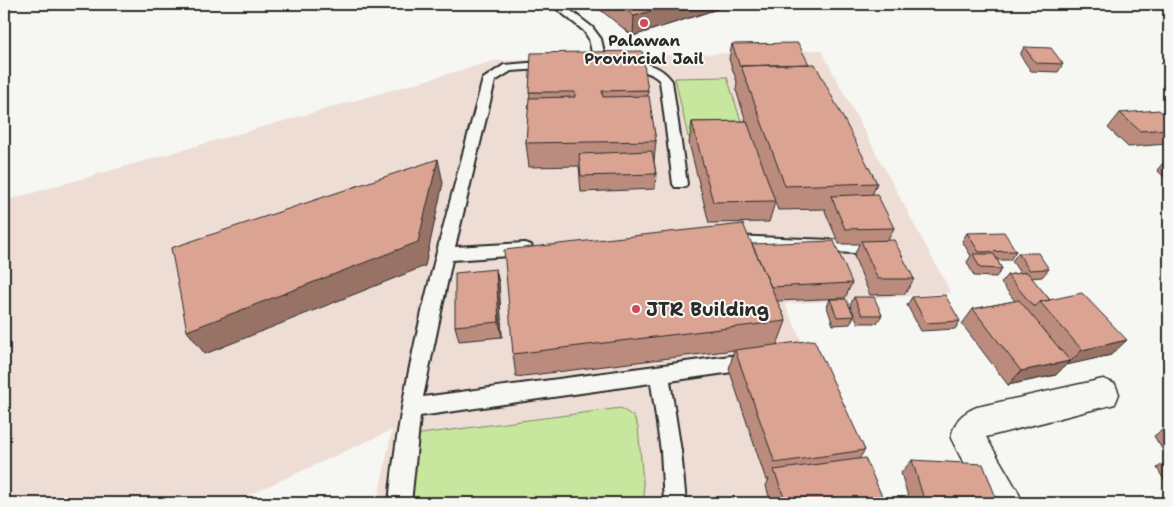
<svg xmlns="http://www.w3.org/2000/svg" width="1173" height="507" font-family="'Shantell Sans',sans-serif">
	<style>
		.built { fill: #eeddd5 }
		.green { fill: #c7e69e; stroke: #798864 }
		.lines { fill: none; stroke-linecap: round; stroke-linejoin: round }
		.lane-casing { stroke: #2b2b2b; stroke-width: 4 }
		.street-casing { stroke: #2b2b2b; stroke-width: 3 }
		.lane { fill: #f6f6f2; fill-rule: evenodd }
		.street { fill: #f6f6f2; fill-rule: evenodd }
		.wall { fill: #bb8c7e; stroke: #2b2b2b }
		.shaded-wall { fill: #997266; stroke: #2b2b2b }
		.building { fill: #daa392; stroke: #2b2b2b }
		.poi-dot { fill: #d1495b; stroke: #f6f6f2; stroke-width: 2 }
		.labels { text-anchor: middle; stroke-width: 4; stroke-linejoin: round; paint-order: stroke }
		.far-poi-label { font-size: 16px; font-weight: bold; fill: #2b2b2b; stroke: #f6f6f2 }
		.poi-label { font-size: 19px; font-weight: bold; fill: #2b2b2b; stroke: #f6f6f2; text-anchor: start }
	</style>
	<rect width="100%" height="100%" fill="#f6f6f2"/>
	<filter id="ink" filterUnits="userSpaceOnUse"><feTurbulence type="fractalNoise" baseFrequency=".02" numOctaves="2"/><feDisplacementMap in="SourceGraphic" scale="10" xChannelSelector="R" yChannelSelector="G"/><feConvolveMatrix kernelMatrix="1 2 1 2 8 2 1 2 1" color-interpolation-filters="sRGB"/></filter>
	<g filter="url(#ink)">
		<path class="built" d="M821,50L951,293L785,304L874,503H377L392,430L231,503H4V201L493,61Z"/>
		<path class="green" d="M727,77L746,137H688L675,78Z
			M621,408L634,417L638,427L645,503H389L405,436Z"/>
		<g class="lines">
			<defs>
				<path id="lane" d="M551,4H562L592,27L601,39L607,66L605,69H597L595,66L589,39L584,31Z
					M552,61L558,65L556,68L511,71L495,81L455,247L525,243L531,245L533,249L531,253L525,255L452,260L423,397L753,353L760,355L762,361L760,367L753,369L670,381L681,451L686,503H664L661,451L651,383L420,416L411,503H389C402,361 447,217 483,79L504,65Z
					M624,62C643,62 660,64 672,81L687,184L685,187H675L673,184L660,81C648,68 635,72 620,69L618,66L620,63Z
					M730,236L880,242L886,244L888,248L886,252L880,254L730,248L724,246L722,242L724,238Z"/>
				<path id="street" d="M1103,379L1115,384L1119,394L1115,404L986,437L1017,490L1023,503H984L951,438C955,421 960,414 977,407Z"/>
			</defs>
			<use href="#lane" class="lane-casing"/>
			<use href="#street" class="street-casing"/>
			<use href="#lane" class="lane"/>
			<use href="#street" class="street"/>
		</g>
		<path class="wall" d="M593,4H733L633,36Z
			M732,44L809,64L877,183L872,195L894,228L888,240L914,279L905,294L870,295L854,256L859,244H839L825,211L826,209L778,210L775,202L769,222L709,223L689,143L692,122L746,121L736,90L737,82L729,59Z
			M1024,47L1063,64L1058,72L1031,71L1020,55Z
			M1169,52V71L1161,64Z
			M648,90V96L656,141L654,161L656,174L655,189L581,192L579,166L529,167L526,143L530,98L529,92Z
			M1120,113L1169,119V142L1167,144L1128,147L1108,128Z
			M1169,156V182L1157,170Z
			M967,233L1016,251L1010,260H997L1002,269L996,277L974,276L967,262L971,256L962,241Z
			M752,244L852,283L845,298L777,301L786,321L777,345L865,450L859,459L885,503H771L766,486L769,479L766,480L729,369L734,350L516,377L513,354Z
			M1018,253L1049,269L1042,277L1031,278L1050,300L1111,355L1067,364L1056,375L1008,385L962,324L973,309L1015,301L1001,283L1007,275L1020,273L1012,261Z
			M496,269L499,284L502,337L459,341L455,326Z
			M854,297L882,315L877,323H858L850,305Z
			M912,297L960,321L955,329L921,331L907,305Z
			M830,299L854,316L850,324L833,325L827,307Z
			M1169,425V488L1157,468L1169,460L1154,436Z
			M912,460L998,503H910L901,473Z"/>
		<path class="shaded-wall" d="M674,4H733L633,36L634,16Z
			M438,159L443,183L425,266L205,354L187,331Z
			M496,269L499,284L502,337L499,322Z
			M1127,340L1111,355L1067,365L1082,350Z
			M1070,361L1056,375L1008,385L1021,371Z"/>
		<path class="building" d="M618,4H674L634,16Z
			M798,43L809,64L741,66L740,67L732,44Z
			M1024,47L1051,48L1063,64L1036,63Z
			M642,51L648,90L602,91L603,97L649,96L656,141L526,143L529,98L575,97V92H529L531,53Z
			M815,64L877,183L785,186L741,66Z
			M1159,110L1169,119V129L1140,131L1120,113Z
			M747,121L775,201L713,202L692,122Z
			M652,151L656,174L581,176L579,154Z
			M438,159L418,242L187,331L171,248Z
			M877,194L894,228L845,229L831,196Z
			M743,224L786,321L513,354L504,250Z
			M1004,232L1016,251L979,252L967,233Z
			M894,240L914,279H878L861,241Z
			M834,241L852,283L771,287L752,244Z
			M1018,253H1038L1049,269L1029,270Z
			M973,254H994L1002,269L980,268Z
			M496,269L499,322L455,326V273Z
			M1027,272L1050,300L1040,302L1036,306H1033L1007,275Z
			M1082,293L1127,340L1082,350L1040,302Z
			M945,295L960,321L926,323L912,297Z
			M854,297H874L882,315H862Z
			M830,299H846L854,316L837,317Z
			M1019,300L1070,361L1021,371L973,309Z
			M814,340L865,450L775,463L735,350Z
			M865,458L885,503H786L774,470Z
			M912,460L983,464L998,503H925Z"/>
	</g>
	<g class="poi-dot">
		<circle cx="644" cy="23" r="5"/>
		<circle cx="636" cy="309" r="5"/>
	</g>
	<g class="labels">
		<g class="far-poi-label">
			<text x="644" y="46">Palawan<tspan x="644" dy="18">Provincial Jail</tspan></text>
		</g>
		<g class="poi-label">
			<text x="646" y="316">JTR Building</text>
		</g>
	</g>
	<rect width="1173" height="507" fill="none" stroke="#f6f6f2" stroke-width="20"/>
	<rect x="10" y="10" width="1153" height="487" fill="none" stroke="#2b2b2b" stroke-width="2" filter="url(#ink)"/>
</svg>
